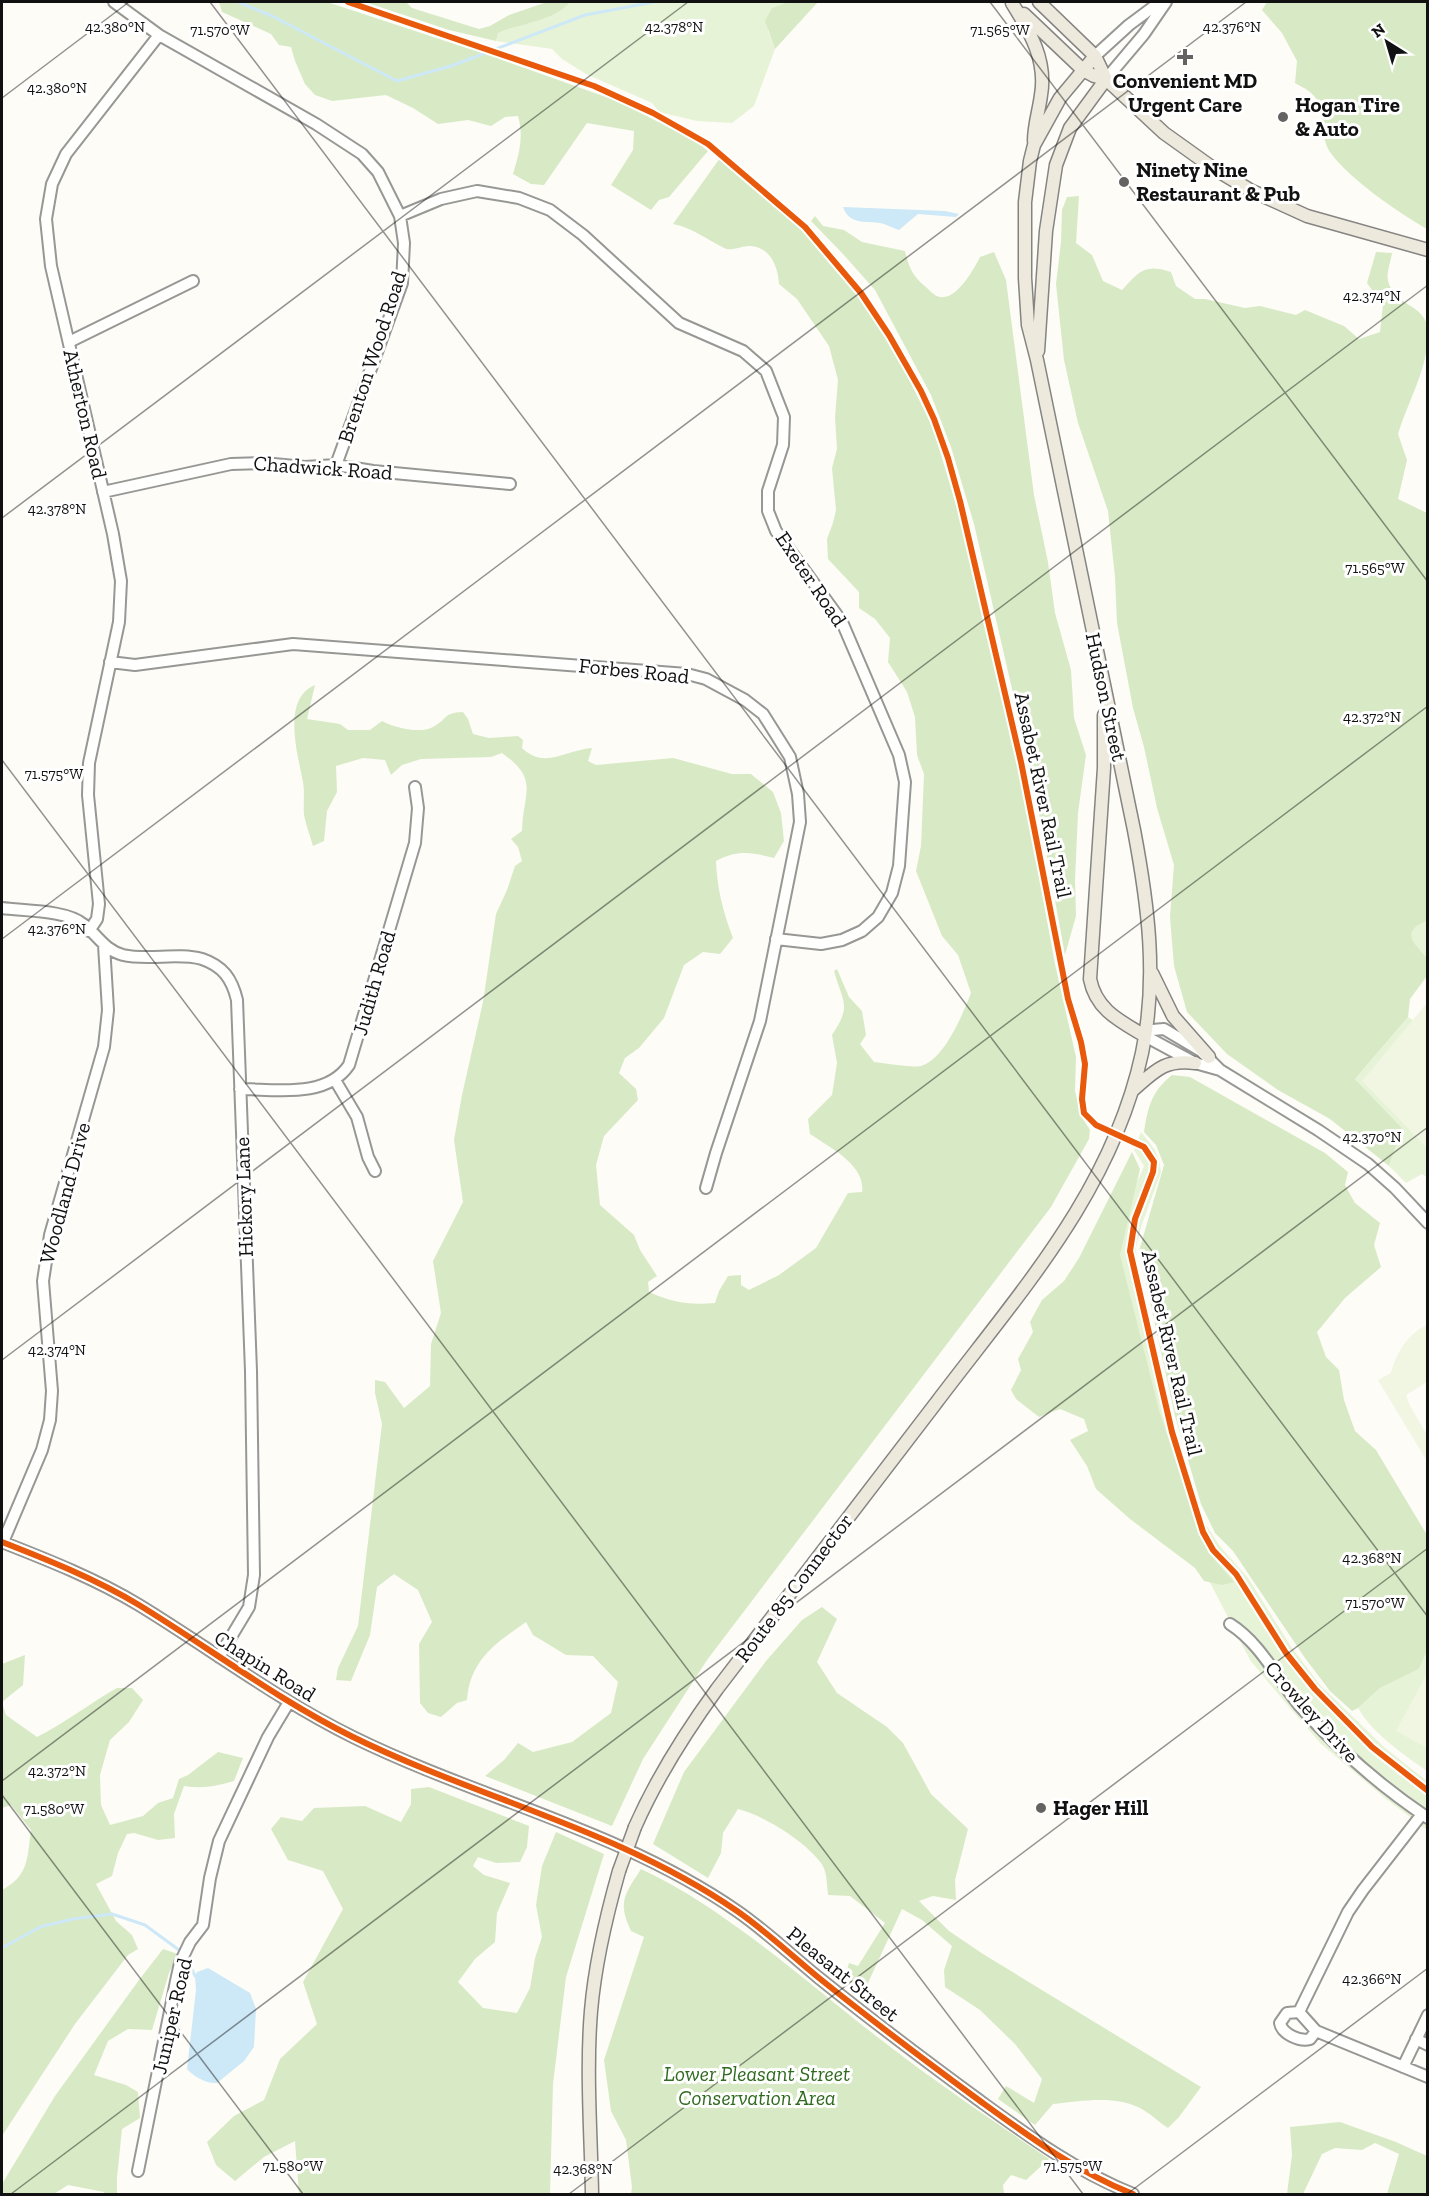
<svg xmlns="http://www.w3.org/2000/svg" width="1429" height="2196" font-family="'Zilla Slab',serif">
	<style>
		.green { fill: #e7f3d7 }
		.forest { fill: #d8eac5 }
		.pitch { fill: #f0f6e1 }
		.water { fill: #cde8f7 }
		.lines { fill: none; stroke-linecap: round; stroke-linejoin: round }
		.stream { stroke: #cde8f7; stroke-width: 3 }
		.minor-casing { stroke: #979795; stroke-width: 14 }
		.major-casing { stroke: #858482; stroke-width: 15 }
		.minor { stroke: #fffffe; stroke-width: 10 }
		.major { stroke: #ede9dc; stroke-width: 12 }
		.major-bridge-casing { stroke: #858482; stroke-width: 15; stroke-linecap: butt }
		.major-bridge { stroke: #ede9dc; stroke-width: 12 }
		.cycleway-casing { stroke: #fff; stroke-width: 10 }
		.cycleway { stroke: #e8590c; stroke-width: 6 }
		.ticks { fill: none; stroke: #111; stroke-width: 1.5; stroke-opacity: 0.45 }
		.poi-dot { fill: #646362; stroke: #fff; stroke-width: 2 }
		.labels { text-anchor: middle; stroke-width: 6; stroke-linejoin: round; paint-order: stroke }
		.poi-label { font-size: 21px; font-weight: bold; fill: #111; stroke: #fff; text-anchor: start }
		.street-label { font-size: 21px; fill: #111; stroke: #fff }
		.park-label { font-size: 21px; font-style: italic; fill: #2f6b1f; stroke: #fff }
		.ticks-label { font-size: 15px; text-anchor: middle; fill: #111; stroke: #fff; stroke-width: 6; stroke-linejoin: round; paint-order: stroke }
	</style>
	<rect width="100%" height="100%" fill="#fdfcf7"/>
	<path class="green" d="M570,2H788L772,8L768,31L775,49L754,106L732,123L697,121L659,112L652,103L586,74L562,59L552,49L496,41L498,33C519,24 556,20 570,2Z
		M1427,920V958C1414,942 1399,932 1427,920Z
		M1427,1005V1177L1422,1174L1406,1183L1389,1166L1402,1128L1355,1079L1408,1017L1414,1021Z
		M1141,1132L1155,1150L1159,1160L1161,1172L1141,1227L1136,1248L1137,1269L1148,1310L1176,1432L1205,1523L1219,1545L1248,1578L1292,1648L1320,1685L1385,1748L1427,1781V1830L1385,1798L1320,1743L1269,1683L1250,1660L1202,1567L1114,1263L1131,1196L1144,1166L1134,1150Z
		M1427,1651V1771C1403,1754 1374,1735 1358,1708L1380,1688L1419,1669Z"/>
	<path class="forest" d="M219,2H327L494,57L617,101L692,139L708,151L669,197L659,200L651,210L611,185L633,150L634,131L587,123L544,185L531,184L513,174C519,154 524,137 518,116L505,117L491,126L468,120L438,124L413,108L386,95L332,101L315,95L305,84L295,61L291,47L279,45L271,34L222,12Z
		M365,2H406L412,8L479,29L490,26L509,15L547,2H570C557,20 519,24 498,33L496,41L449,30Z
		M788,2H818L775,49L765,21L772,8Z
		M1267,2H1427V229C1399,213 1349,179 1330,152C1318,134 1328,107 1311,93C1307,89 1300,86 1295,83L1297,61L1282,33L1262,10Z
		M720,158L792,217L866,304L895,351L933,428L960,518L1020,773L1055,964L1076,1057L1075,1091L1081,1116L1090,1130L1089,1139L1051,1207L707,1660L643,1759L612,1826L485,1776L504,1760L518,1743L533,1752L572,1742L611,1713L618,1682L593,1656L566,1655L533,1635L526,1622C496,1643 470,1660 467,1700L457,1703L441,1717L428,1713L420,1703L419,1644L432,1622L418,1590L394,1574L377,1587L370,1635L351,1681L336,1680L338,1668L358,1626L382,1424L375,1393V1380L385,1382L404,1408L430,1386L431,1344L441,1313L433,1261L463,1202L454,1140L462,1095L483,1002L496,914L507,890L515,866L522,861L518,847L511,839L522,831C523,792 540,780 502,753L491,757L421,759L402,765L391,775L385,760L363,758L336,766L337,792L327,811L324,841L313,846C310,836 306,825 304,815C303,804 305,793 303,782C298,755 281,699 315,685L307,719L340,724L348,730H370L382,721C395,728 420,734 433,727C448,719 442,713 463,712L468,719L473,734L489,738L518,736L523,740L522,748C545,770 565,750 592,748L588,761L596,765L673,758L732,774H751L773,792L781,813L784,841L774,858C751,852 737,850 716,861C717,888 723,912 733,938L720,954L703,952L684,965L664,1018L639,1048L625,1058L619,1073L636,1089L638,1100L604,1136L596,1165L600,1205L634,1235L640,1250L657,1276L648,1282L649,1292C674,1303 689,1305 715,1303L719,1291L728,1276L741,1275V1285L749,1290L779,1275L816,1248L848,1193L862,1192C866,1165 829,1147 810,1134L808,1119L832,1095L837,1063L832,1035C852,1005 843,1003 834,971L837,969L849,997L862,1011L866,1035L860,1044L874,1062C884,1063 913,1068 921,1066C945,1059 963,1013 971,993L958,955L942,936L916,871L921,846L924,774L917,755L915,717L907,692L888,662L890,638L875,619L859,608V592L828,559L827,539L833,523L836,510L832,468L837,449L835,417L838,380L829,346L797,299L779,284C778,267 771,248 751,246C742,245 732,252 724,248C706,239 693,228 673,224Z
		M1079,196L1076,243L1092,255L1103,281L1122,290C1139,272 1144,263 1171,272L1176,286L1195,299H1205L1245,308L1260,306L1296,315L1305,310L1344,326L1359,339L1380,332L1383,305L1367,283L1376,252L1392,253C1391,261 1386,273 1388,281C1395,307 1424,303 1428,329C1429,367 1409,399 1398,434L1407,460L1398,499L1427,513L1428,920C1399,932 1414,942 1427,958V976L1410,999L1408,1017L1355,1079L1402,1128L1389,1166L1330,1119L1278,1090L1227,1054L1187,1012L1174,966L1170,917L1174,865L1157,808L1144,747L1133,708L1117,623L1115,577L1108,511L1078,423L1064,360L1056,284L1061,242L1062,210L1067,197Z
		M815,216L823,226L844,230L862,242L905,251C909,267 912,276 926,287C929,290 934,295 937,296C955,304 974,269 980,257L994,252L1006,280L1034,495L1048,562L1055,613L1071,670L1074,718L1086,755L1078,813L1075,880L1076,916L1065,955L1033,780L974,524L951,447L931,395L875,290L843,254L811,221Z
		M1172,1075L1190,1077L1325,1153L1348,1172L1345,1185L1355,1203L1380,1223L1374,1245L1381,1267L1345,1298L1317,1332L1326,1357L1339,1370L1344,1400L1355,1431L1376,1450L1427,1535V1651L1419,1669L1380,1688L1358,1708L1352,1711L1330,1691L1305,1658L1233,1551L1215,1533L1201,1504L1175,1416L1139,1251L1164,1165L1156,1145L1144,1132C1148,1106 1152,1091 1172,1075Z
		M1132,1152L1140,1169L1120,1255L1159,1410L1194,1517L1208,1552L1234,1582L1222,1585L1204,1581L1195,1568L1130,1519L1096,1489L1087,1466L1070,1440L1088,1431L1084,1419L1060,1409L1039,1417L1016,1399L1011,1390L1021,1370L1018,1359L1033,1332L1030,1322L1042,1300L1064,1281L1079,1258Z
		M822,1607L837,1619L817,1662L837,1693L887,1727L903,1743L931,1794L968,1829L955,1880L956,1900L933,1896L919,1901L949,1931L983,1954L1201,2087L1179,2117L1168,2128C1160,2123 1153,2116 1145,2111C1119,2094 1082,2101 1053,2104L1035,2125L998,2099L1006,2086L1034,2103L1042,2079L1015,2044L980,2010L945,1987L944,1970L952,1946L922,1920L902,1909L862,1996L843,1983L849,1963L858,1966L885,1923L850,1896L828,1895C827,1886 827,1870 821,1863C805,1841 763,1815 738,1809L723,1833L721,1853L708,1878L653,1844L684,1772L766,1661L802,1620Z
		M25,1655L23,1685L2,1702V1664Z
		M117,1688H132L143,1700L129,1722L110,1740L100,1775L101,1805L110,1825L143,1816L158,1803L173,1798L179,1779L188,1775L218,1752L243,1758L234,1781C217,1786 202,1789 184,1786L174,1814L175,1838L158,1840L134,1833L127,1834L118,1853L112,1876L96,1884L116,1921L132,1935L138,1949L128,1955L75,2024L2,2136V1890C29,1875 27,1859 31,1830L11,1805L2,1808V1703L6,1715L37,1737C65,1723 90,1703 117,1688Z
		M429,1787L529,1826L527,1847L520,1862L496,1863L478,1857L473,1866L484,1875L510,1883L497,1913L495,1942L475,1959L458,1982L483,2008L517,2013L530,1988L535,1958L542,1937L536,1905L542,1866L556,1832L604,1854L566,1977L553,2084L550,2194H299L295,2141L264,2157L235,2181L216,2165L207,2142L234,2116L264,2100L280,2059L317,2024L303,1982L343,1909L323,1871L288,1860L271,1829L281,1817L302,1821L314,1808L365,1806L401,1822L411,1804V1789Z
		M641,1869C723,1907 800,1977 871,2032C928,2077 989,2118 1049,2159L1026,2180L1011,2175L1003,2185L1004,2194H631L632,2187L626,2140L611,2111L604,2060L644,1937L631,1931C617,1902 625,1894 641,1869Z
		M163,1949L178,1954L169,1973L152,2030L128,2029L108,2041L94,2075L126,2085L138,2092L140,2118L122,2129L117,2178V2194H104V2192L68,2185L54,2194H2V2184L55,2096L139,1980Z
		M1340,2122L1396,2142L1427,2156V2194H1387L1399,2154L1375,2143L1362,2150L1335,2148L1322,2154L1303,2194H1287L1292,2155L1290,2127Z"/>
	<path class="pitch" d="M1427,1003L1428,1148H1427L1362,1081Z
		M1427,1325V1382L1406,1395L1410,1406L1427,1435V1461L1378,1380L1391,1373C1396,1353 1408,1334 1427,1325Z
		M1427,1673V1748L1396,1731Z"/>
	<path class="water" d="M843,207L945,211L959,214L956,217L918,214L899,230C893,228 886,224 880,223C866,221 849,225 843,207Z
		M208,1968L250,1993L256,2009L254,2047L244,2061L217,2083C207,2084 194,2077 187,2069L196,1990L195,1976L197,1972Z"/>
	<g class="lines">
		<path class="stream" d="M238,2L272,16L397,81L451,66L585,15L654,2
			M2,1948L40,1927L73,1919L112,1914L145,1925L179,1950
			M191,1967L195,1976"/>
		<defs>
			<path id="minor" d="M114,2L159,35L316,124L362,154L378,172L400,216L404,243L402,283L336,465
				M1095,56L1129,25L1160,2
				M1106,79L1144,34L1166,2
				M400,216L441,199L477,191L519,198L550,210L583,235L679,323L743,351L766,371L784,417L783,445L768,491V511L776,531L842,622L899,755L905,782L899,866L892,893L878,917L862,931L842,940L821,944L776,939
				M69,342L193,281
				M103,492L231,464L263,463L305,467L336,465L373,471L510,484
				M110,662L135,665L293,644L687,674L706,679L745,700L763,714L790,757L798,794L800,822L760,1021L716,1153L706,1188
				M2,908C24,911 66,910 83,924C98,935 104,950 123,955C149,961 177,952 202,959C223,966 232,979 237,1000L251,1371L254,1575L249,1607L219,1657
				M89,931L97,919L99,904L88,795L89,763L119,622L121,581L113,534L51,266L46,219L52,184L66,154L159,35
				M1220,1070L1195,1063L1145,1036L1152,1030L1164,1029L1201,1051L1220,1070L1318,1130L1368,1164L1395,1188L1428,1223
				M335,1080L357,1117L368,1157L375,1171
				M240,1089C275,1089 326,1099 349,1065L415,843L418,808L415,787
				M2,1542C48,1560 96,1579 139,1605C211,1649 278,1700 353,1737C479,1799 620,1830 737,1911C766,1931 792,1956 819,1978C870,2019 923,2059 976,2098C1027,2135 1075,2171 1133,2194
				M3,1542L42,1450L50,1420L52,1391L43,1281L50,1235L104,1047L108,1010L104,945
				M1230,1624C1260,1643 1277,1678 1299,1705C1337,1748 1380,1786 1428,1818
				M1299,2012L1348,1912L1363,1890L1422,1814
				M1316,2031L1310,2039C1300,2042 1282,2034 1280,2023L1287,2013L1299,2012L1316,2031L1428,2077
				M1416,2039L1428,2045
				M1403,2067L1428,2015
				M138,2171L176,1981L180,1963L190,1942L203,1925L210,1878L219,1841L268,1737L289,1702"/>
			<path id="major" d="M1039,2L1095,56L1106,79L1164,133L1213,168L1250,190L1307,216L1428,250
				M1012,3C1030,32 1047,60 1041,95C1039,111 1034,125 1034,141
				M1024,14L1083,70L1094,76L1106,79
				M1038,351L1046,231L1056,165L1070,128L1106,79
				M1104,715V768L1090,979C1096,1010 1120,1021 1145,1036
				M1152,973L1173,1016L1209,1057
				M1133,1090C1155,1071 1164,1059 1195,1063
				M635,1827C657,1777 685,1733 717,1689C790,1593 863,1498 936,1403C1019,1293 1112,1192 1142,1053C1158,978 1148,904 1134,830L1037,360L1028,325L1025,278V202L1030,161L1034,145L1060,98L1095,56
				M592,2194C591,2134 586,2071 591,2011C595,1963 606,1917 619,1871"/>
		</defs>
		<use href="#minor" class="minor-casing"/>
		<use href="#major" class="major-casing"/>
		<use href="#minor" class="minor"/>
		<use href="#major" class="major"/>
		<defs>
			<path id="major-bridge" d="M619,1871L635,1827"/>
		</defs>
		<use href="#major-bridge" class="major-bridge-casing"/>
		<use href="#major-bridge" class="major-bridge"/>
		<defs>
			<path id="cycleway" d="M348,2L594,86L653,113L708,144L805,227L861,293L889,335L921,391L934,419L948,458L960,501L1021,762L1068,999L1081,1042L1085,1064L1082,1099L1084,1113L1096,1125L1144,1147L1154,1162L1153,1172L1135,1219L1130,1251L1172,1432L1203,1532L1213,1550L1236,1574L1286,1653L1315,1689L1372,1747L1428,1791
				M2,1542C48,1560 96,1579 139,1605C211,1649 278,1700 353,1737C479,1799 620,1830 737,1911C766,1931 792,1956 819,1978C870,2019 923,2059 976,2098C1027,2135 1075,2171 1133,2194"/>
		</defs>
		<use href="#cycleway" class="cycleway-casing"/>
		<use href="#cycleway" class="cycleway"/>
	</g>
	<path class="ticks" d="M210,2L1428,1617M990,2L1428,582M2,98L129,2M2,518L688,2M2,760L1083,2194M2,939L1246,2M2,1360L1428,285M2,1781L1428,706M2,1795L303,2194M11,2194L1428,1127M569,2194L1428,1548M1127,2194L1428,1968"/>
	<g class="poi-dot">
		<path d="M1182 48h6v6h6v6h-6v6h-6v-6h-6v-6h6z"/>
		<circle cx="1283" cy="117" r="6"/>
		<circle cx="1124" cy="182" r="6"/>
		<circle cx="1041" cy="1808" r="6"/>
	</g>
	<g class="labels">
		<g class="poi-label">
			<text x="1185" y="88" text-anchor="middle">Convenient MD<tspan x="1185" dy="24">Urgent Care</tspan></text>
			<text x="1295" y="112">Hogan Tire<tspan x="1295" dy="24">&amp; Auto</tspan></text>
			<text x="1136" y="177">Ninety Nine<tspan x="1136" dy="24">Restaurant &amp; Pub</tspan></text>
			<text x="1053" y="1815">Hager Hill</text>
		</g>
		<g class="street-label">
			<text transform="translate(372 357) rotate(-72)" y="7">Brenton Wood Road</text>
			<text transform="translate(85 414) rotate(77)" y="7">Atherton Road</text>
			<text transform="translate(323 468) rotate(4)" y="7">Chadwick Road</text>
			<text transform="translate(811 579) rotate(56)" y="7">Exeter Road</text>
			<text transform="translate(634 671) rotate(6)" y="7">Forbes Road</text>
			<text transform="translate(1106 697) rotate(78)" y="7">Hudson Street</text>
			<text transform="translate(1043 795) rotate(78)" y="7">Assabet River Rail Trail</text>
			<text transform="translate(374 983) rotate(-74)" y="7">Judith Road</text>
			<text transform="translate(65 1193) rotate(-75)" y="7">Woodland Drive</text>
			<text transform="translate(244 1197) rotate(-92)" y="7">Hickory Lane</text>
			<text transform="translate(1172 1353) rotate(77)" y="7">Assabet River Rail Trail</text>
			<text transform="translate(794 1588) rotate(-53)" y="7">Route 85 Connector</text>
			<text transform="translate(265 1666) rotate(32)" y="7">Chapin Road</text>
			<text transform="translate(1312 1712) rotate(48)" y="7">Crowley Drive</text>
			<text transform="translate(843 1974) rotate(39)" y="7">Pleasant Street</text>
			<text transform="translate(172 2016) rotate(-77)" y="7">Juniper Road</text>
		</g>
		<g class="park-label">
			<text x="757" y="2081">Lower Pleasant Street<tspan x="757" dy="24">Conservation Area</tspan></text>
		</g>
	</g>
	<g class="ticks-label">
		<text x="115" y="32">42.380°N</text>
		<text x="674" y="32">42.378°N</text>
		<text x="1232" y="32">42.376°N</text>
		<text x="220" y="35">71.570°W</text>
		<text x="1000" y="35">71.565°W</text>
		<text x="57" y="93">42.380°N</text>
		<text x="1372" y="301">42.374°N</text>
		<text x="57" y="514">42.378°N</text>
		<text x="1375" y="573">71.565°W</text>
		<text x="1372" y="722">42.372°N</text>
		<text x="54" y="779">71.575°W</text>
		<text x="57" y="934">42.376°N</text>
		<text x="1372" y="1142">42.370°N</text>
		<text x="57" y="1355">42.374°N</text>
		<text x="1372" y="1563">42.368°N</text>
		<text x="1375" y="1608">71.570°W</text>
		<text x="57" y="1776">42.372°N</text>
		<text x="54" y="1814">71.580°W</text>
		<text x="1372" y="1984">42.366°N</text>
		<text x="293" y="2171">71.580°W</text>
		<text x="1073" y="2171">71.575°W</text>
		<text x="583" y="2174">42.368°N</text>
	</g>
	<rect width="1429" height="2196" fill="none" stroke="#111111" stroke-width="6"/>
	<g transform="translate(1387 42) rotate(323)" stroke="#ffffff" stroke-width="4.5" paint-order="stroke">
	<path d="M0-4.5L10 22L0 15L-10 22Z" fill="#111111"/>
	<text y="-9" font-size="16" font-weight="bold" text-anchor="middle" fill="#111111">N</text>
	</g>
</svg>
